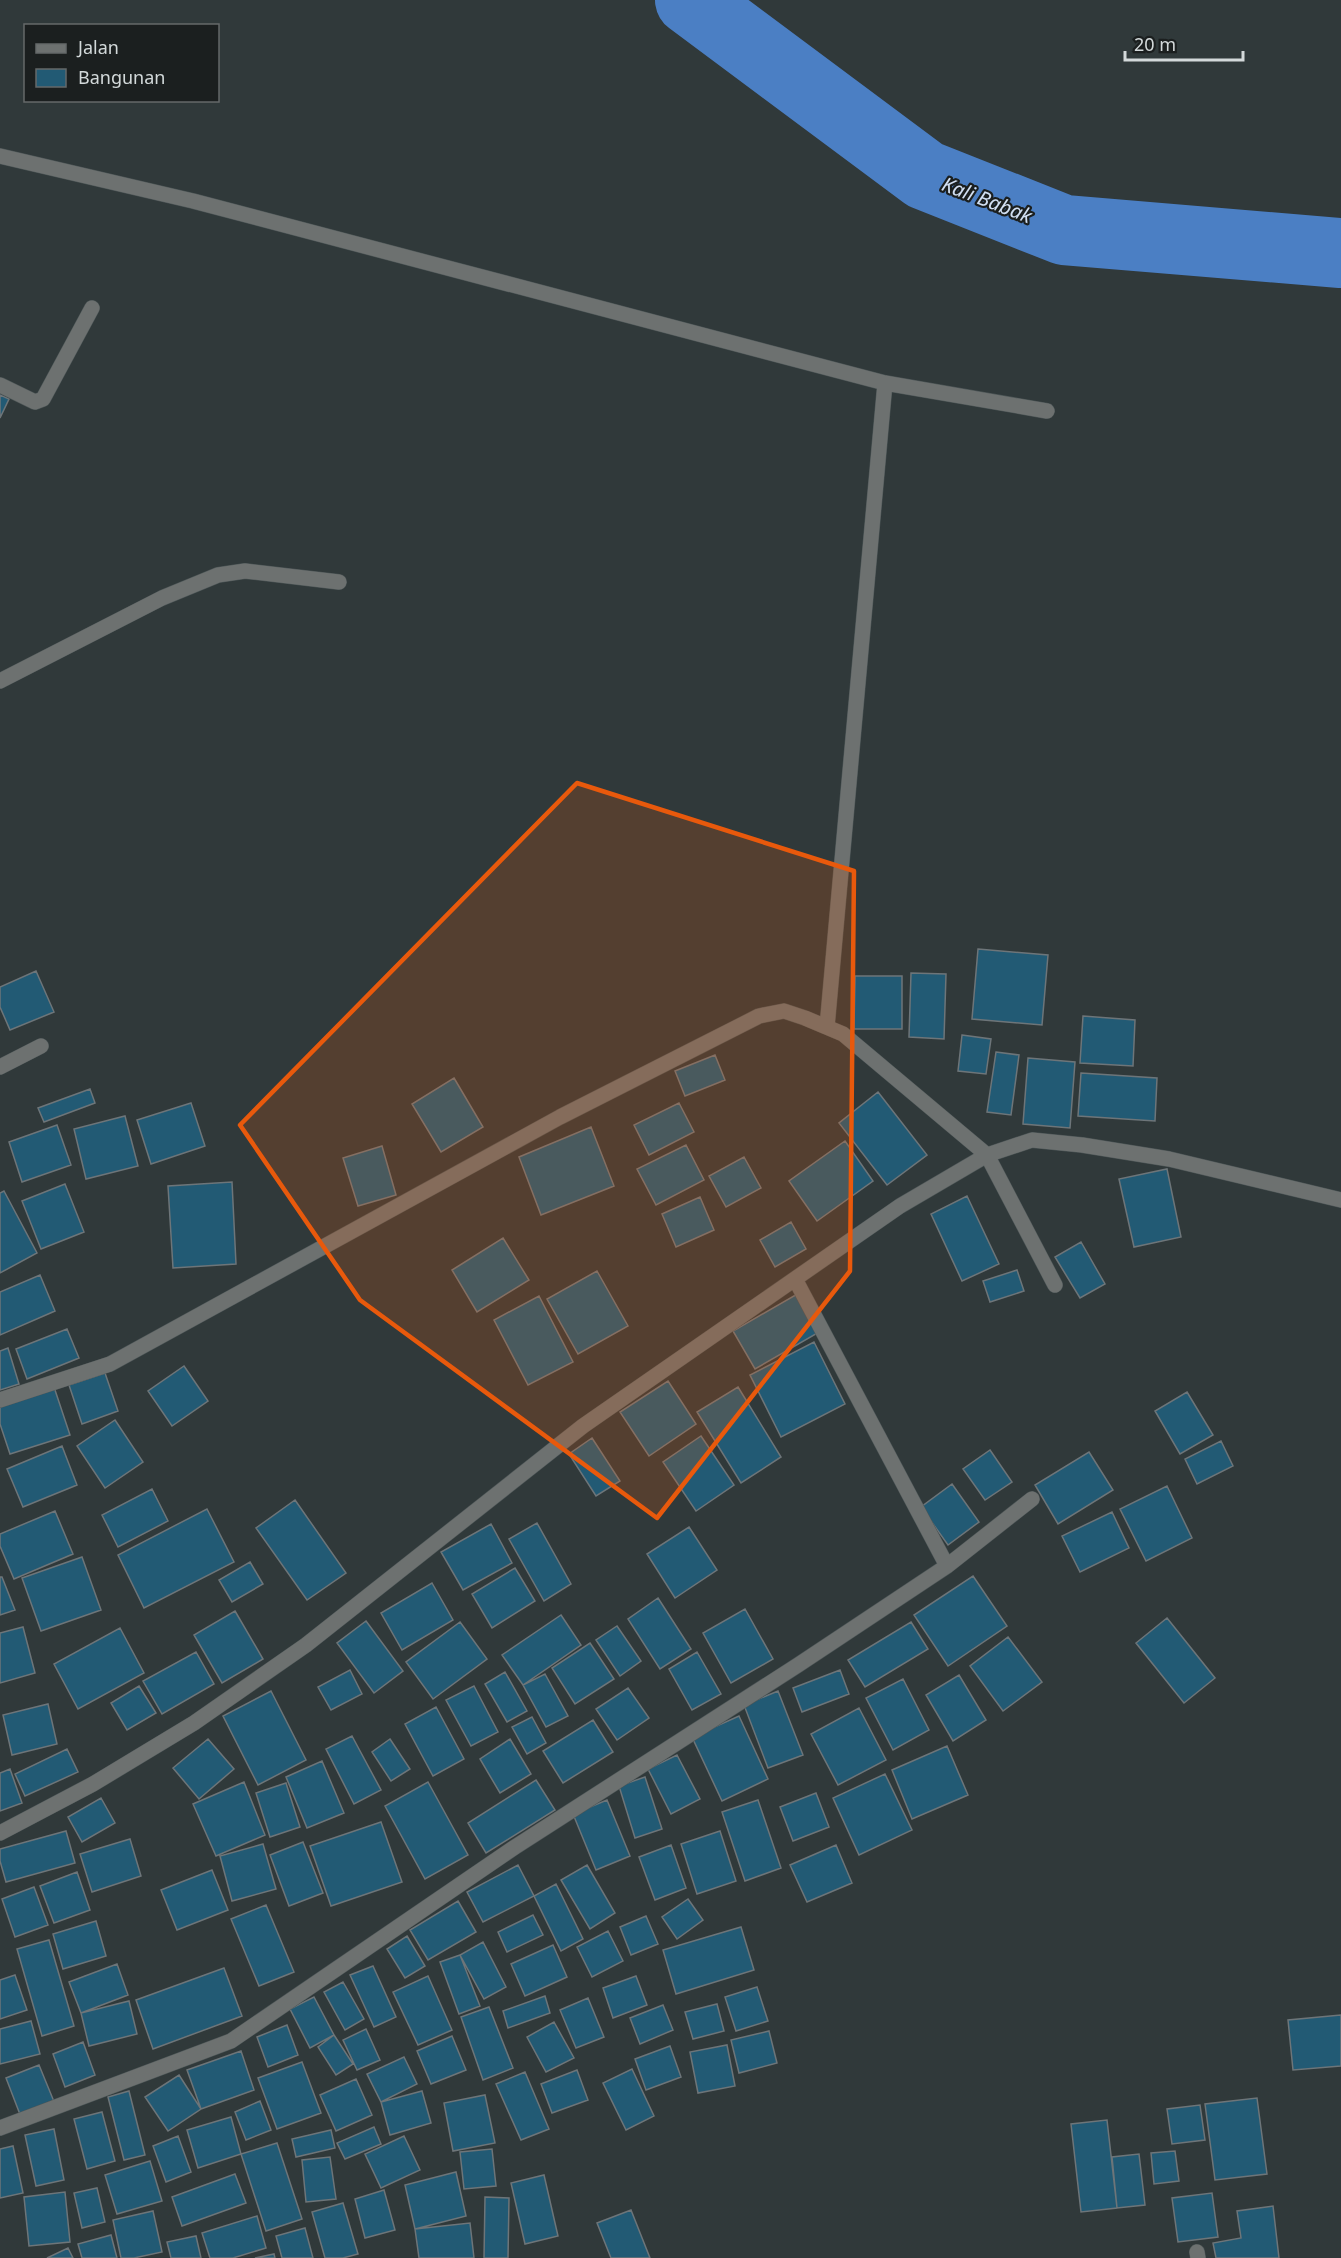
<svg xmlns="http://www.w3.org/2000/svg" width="1341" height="2258" font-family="'Noto Sans',sans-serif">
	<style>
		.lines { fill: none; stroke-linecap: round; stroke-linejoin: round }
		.river { stroke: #4b7fc4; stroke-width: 70 }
		.building { fill: #225a74; stroke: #6d7579; stroke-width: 1.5 }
		.minor-casing { stroke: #4d5657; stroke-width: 16 }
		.minor { stroke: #6d7170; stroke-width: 15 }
		.marked { fill: #e8590c; fill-opacity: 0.2; stroke: #e8590c; stroke-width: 4.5; stroke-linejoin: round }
		.labels { text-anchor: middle; stroke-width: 4.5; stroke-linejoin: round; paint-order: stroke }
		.water-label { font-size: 20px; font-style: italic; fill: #d2e0f3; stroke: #1b1f1f }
	</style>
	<rect width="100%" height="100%" fill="#30393a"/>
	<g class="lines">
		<path class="river" d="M690,0L925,175L1064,230L1341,253"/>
	</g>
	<path class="building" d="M0,395L9,399L0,418Z
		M978,949L1048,955L1042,1025L972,1019Z
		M36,971L54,1012L10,1030L0,1007V987Z
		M911,973L946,974L944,1039L909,1037Z
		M855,976H902V1029H854Z
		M1083,1016L1135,1020L1133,1066L1080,1063Z
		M962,1035L991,1039L986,1074L958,1071Z
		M996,1052L1019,1055L1011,1115L987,1112Z
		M715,1055L725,1080L685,1096L675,1071Z
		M1028,1058L1075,1062L1070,1128L1023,1124Z
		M1081,1073L1157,1078L1155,1121L1078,1116Z
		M454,1078L483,1127L441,1152L412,1104Z
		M90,1089L95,1103L44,1122L38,1108Z
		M878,1092L927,1155L887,1185L839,1123Z
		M191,1103L205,1146L151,1164L137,1120Z
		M679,1103L694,1132L649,1155L634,1125Z
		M125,1116L138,1166L86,1179L74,1129Z
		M57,1125L71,1165L22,1182L9,1142Z
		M591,1127L614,1186L541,1215L519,1157Z
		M845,1141L873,1181L817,1221L789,1181Z
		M686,1145L704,1180L656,1205L637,1169Z
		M382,1146L396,1195L358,1206L343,1158Z
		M744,1157L761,1188L726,1207L709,1176Z
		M1167,1169L1181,1237L1134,1247L1119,1179Z
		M232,1182L236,1264L173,1268L168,1186Z
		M65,1184L84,1232L41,1249L22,1201Z
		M4,1191L37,1253L0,1273V1193Z
		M967,1196L999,1264L962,1281L931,1214Z
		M700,1197L714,1230L676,1247L662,1214Z
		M791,1222L806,1249L775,1267L760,1240Z
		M503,1238L529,1280L477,1312L452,1270Z
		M1081,1242L1105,1284L1080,1298L1055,1257Z
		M1017,1270L1024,1291L990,1302L983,1281Z
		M597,1271L628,1326L578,1354L547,1299Z
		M40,1275L55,1311L0,1335V1292Z
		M799,1293L821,1331L755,1369L733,1331Z
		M539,1296L573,1362L528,1385L494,1320Z
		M67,1329L79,1358L27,1379L16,1349Z
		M814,1342L845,1404L781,1437L750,1375Z
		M8,1348L19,1384L0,1390V1351Z
		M184,1366L208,1401L172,1426L148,1391Z
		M105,1373L118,1411L82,1424L69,1385Z
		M668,1381L696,1424L649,1456L620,1412Z
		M54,1387L70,1435L10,1454L0,1424V1404Z
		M738,1387L781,1457L741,1483L697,1412Z
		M1187,1392L1213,1435L1180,1454L1155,1411Z
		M115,1420L143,1462L105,1488L77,1446Z
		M701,1436L734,1485L696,1511L663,1462Z
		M592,1438L620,1481L596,1496L569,1454Z
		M1221,1441L1233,1466L1197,1484L1185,1459Z
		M62,1446L77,1485L23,1507L7,1469Z
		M990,1450L1012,1482L985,1500L963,1469Z
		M1089,1452L1113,1490L1058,1524L1035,1485Z
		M952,1484L979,1522L948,1545L921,1507Z
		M1167,1486L1192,1538L1146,1561L1120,1509Z
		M152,1489L168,1521L118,1547L102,1515Z
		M295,1500L346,1573L307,1600L256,1528Z
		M207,1509L234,1562L144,1608L118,1555Z
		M55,1511L73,1554L14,1579L0,1546V1534Z
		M1112,1512L1129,1548L1080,1572L1062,1536Z
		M537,1523L571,1584L544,1601L509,1539Z
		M491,1524L512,1563L463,1590L441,1552Z
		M689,1527L717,1570L675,1598L647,1554Z
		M82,1557L101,1610L41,1631L22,1578Z
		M250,1562L263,1584L232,1602L219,1580Z
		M515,1568L535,1601L492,1628L472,1594Z
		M973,1576L1007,1626L948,1666L914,1615Z
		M0,1577H2L15,1610L0,1615Z
		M432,1583L453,1620L402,1650L381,1613Z
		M658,1598L691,1649L660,1669L628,1619Z
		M745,1609L773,1659L731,1683L703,1633Z
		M235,1611L263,1659L222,1683L194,1635Z
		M561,1615L581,1645L523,1685L502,1655Z
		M1167,1618L1215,1678L1184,1703L1136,1643Z
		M366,1621L403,1671L374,1693L337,1643Z
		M460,1622L487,1659L433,1699L406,1662Z
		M911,1622L928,1649L865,1687L848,1660Z
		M617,1626L641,1661L620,1676L596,1640Z
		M23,1627L35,1673L0,1683V1633Z
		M120,1628L144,1673L78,1709L54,1664Z
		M1008,1637L1042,1682L1003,1711L970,1666Z
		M590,1643L614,1679L575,1704L552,1668Z
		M196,1652L214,1684L162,1714L143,1681Z
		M697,1652L721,1694L692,1710L669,1669Z
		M350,1670L362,1694L331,1710L318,1687Z
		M840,1670L849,1694L802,1712L793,1688Z
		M505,1672L527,1711L507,1722L485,1684Z
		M545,1674L568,1716L546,1727L523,1685Z
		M959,1675L986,1720L953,1741L926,1695Z
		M903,1679L929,1730L893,1750L866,1698Z
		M139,1686L156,1713L127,1730L111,1703Z
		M474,1686L498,1732L471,1746L446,1700Z
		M628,1688L649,1718L617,1740L596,1709Z
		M271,1691L306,1760L258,1785L223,1716Z
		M778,1691L803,1755L768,1768L744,1705Z
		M48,1704L57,1744L12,1755L3,1715Z
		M436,1707L464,1759L433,1776L405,1724Z
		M859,1708L886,1760L838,1785L811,1734Z
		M739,1716L768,1779L722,1801L692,1737Z
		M532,1717L546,1743L527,1754L512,1727Z
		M593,1720L613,1752L563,1783L543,1751Z
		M352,1736L381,1790L354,1804L326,1749Z
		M208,1739L234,1769L199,1799L173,1768Z
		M390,1739L410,1769L391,1781L372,1752Z
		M510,1739L531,1774L500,1793L480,1759Z
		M947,1746L968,1795L912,1819L892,1770Z
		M67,1749L78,1772L25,1796L15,1774Z
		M677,1755L700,1799L671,1814L648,1769Z
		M322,1761L344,1813L307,1828L286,1777Z
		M10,1769L22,1803L0,1811V1773Z
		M885,1774L912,1830L859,1855L833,1798Z
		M645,1777L662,1829L635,1838L619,1786Z
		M536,1780L555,1810L486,1853L468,1823Z
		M244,1782L265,1835L216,1856L193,1804Z
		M428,1782L468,1855L425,1879L385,1806Z
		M286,1783L300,1827L270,1837L256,1793Z
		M816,1793L829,1827L793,1841L780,1807Z
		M101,1798L115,1823L82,1842L68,1817Z
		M607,1800L630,1856L596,1870L573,1814Z
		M758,1800L781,1868L745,1881L722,1812Z
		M381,1822L402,1882L331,1906L310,1846Z
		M66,1831L75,1863L6,1882L0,1861V1849Z
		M720,1831L736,1881L697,1894L681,1844Z
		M130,1839L141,1876L92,1892L80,1854Z
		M303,1842L323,1893L289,1906L270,1855Z
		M263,1844L276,1889L232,1901L220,1856Z
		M671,1845L686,1888L655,1900L639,1857Z
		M836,1845L852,1883L807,1902L790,1865Z
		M518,1865L534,1896L483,1922L467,1892Z
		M587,1865L615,1913L590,1929L561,1880Z
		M212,1870L228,1910L177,1930L161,1890Z
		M77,1872L90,1910L54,1923L40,1886Z
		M556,1884L583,1939L561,1951L534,1896Z
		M34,1887L48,1925L15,1937L2,1899Z
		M688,1899L703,1920L677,1939L662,1917Z
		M458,1901L476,1932L428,1960L410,1930Z
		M266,1905L294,1972L259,1986L231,1919Z
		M533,1915L543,1935L507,1952L498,1932Z
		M646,1916L658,1944L631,1955L620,1927Z
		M96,1921L106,1956L63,1969L53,1934Z
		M741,1927L754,1970L676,1994L663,1950Z
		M608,1931L623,1961L592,1977L577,1947Z
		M407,1936L425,1966L405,1978L387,1949Z
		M49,1940L74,2026L42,2036L17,1949Z
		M483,1942L506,1987L484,1999L460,1955Z
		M553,1945L567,1977L525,1996L511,1964Z
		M460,1955L480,2006L459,2014L440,1962Z
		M117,1964L128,1995L81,2013L69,1982Z
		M373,1966L396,2017L374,2027L350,1975Z
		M224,1968L242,2016L153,2049L136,2000Z
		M15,1975L27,2010L0,2019V1980Z
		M428,1976L452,2030L418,2045L393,1992Z
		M636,1976L647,2005L613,2018L603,1988Z
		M343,1982L364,2019L345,2030L324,1992Z
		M757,1987L768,2021L736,2031L725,1997Z
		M545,1996L550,2013L508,2028L503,2011Z
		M314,1997L334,2035L310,2048L290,2009Z
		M588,1998L604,2037L576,2048L560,2010Z
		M129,2001L137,2034L89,2046L81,2013Z
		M717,2004L724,2031L693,2039L685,2012Z
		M663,2005L673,2030L640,2044L630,2018Z
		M489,2007L513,2068L483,2080L461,2017Z
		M1341,2015V2066L1293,2070L1288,2020Z
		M31,2021L40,2054L0,2064V2029Z
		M554,2022L574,2058L546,2072L527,2037Z
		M287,2025L298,2055L268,2067L257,2037Z
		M366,2029L380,2060L357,2070L343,2040Z
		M769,2031L777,2063L739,2073L731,2040Z
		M334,2035L353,2064L336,2075L318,2047Z
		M452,2036L466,2070L431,2084L417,2051Z
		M83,2042L95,2075L65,2087L53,2054Z
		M727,2045L735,2086L698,2093L690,2052Z
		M670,2046L681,2077L646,2090L635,2059Z
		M241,2051L254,2090L201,2109L187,2070Z
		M404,2057L417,2084L381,2102L367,2074Z
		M302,2062L321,2113L277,2129L258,2078Z
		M39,2065L55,2104L21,2117L6,2078Z
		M632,2069L654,2116L626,2130L603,2083Z
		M577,2070L588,2100L552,2113L541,2084Z
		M525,2072L549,2129L521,2140L496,2084Z
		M179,2075L201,2109L168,2131L145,2097Z
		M356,2079L372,2115L336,2131L320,2095Z
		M129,2091L145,2155L124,2160L108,2097Z
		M422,2091L431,2123L390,2135L381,2102Z
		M485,2095L495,2143L453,2151L444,2103Z
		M1257,2098L1267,2174L1215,2180L1205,2104Z
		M260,2101L271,2130L246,2140L235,2112Z
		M1200,2105L1205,2140L1172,2144L1167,2109Z
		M102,2112L115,2161L87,2169L74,2119Z
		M231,2117L241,2154L198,2168L187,2130Z
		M1107,2120L1117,2208L1081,2212L1071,2124Z
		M374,2127L381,2144L345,2159L337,2143Z
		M54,2129L64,2180L36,2186L25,2135Z
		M331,2130L335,2148L296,2157L292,2139Z
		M178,2136L191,2172L166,2182L153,2146Z
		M404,2136L420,2170L381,2188L365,2154Z
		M277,2143L302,2219L266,2231L241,2154Z
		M13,2146L23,2193L0,2198V2149Z
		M492,2149L496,2186L464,2189L460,2152Z
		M1175,2151L1179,2181L1154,2184L1151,2153Z
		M1139,2154L1145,2205L1117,2208L1112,2157Z
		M330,2157L336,2199L306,2202L302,2160Z
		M150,2161L162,2201L117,2214L105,2175Z
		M456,2172L466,2216L415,2229L405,2185Z
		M235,2174L246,2203L182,2226L172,2197Z
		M544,2175L558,2236L525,2244L511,2183Z
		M97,2188L105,2222L82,2228L74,2193Z
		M384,2190L395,2230L365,2238L355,2199Z
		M65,2192L70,2242L29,2246L24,2197Z
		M1212,2193L1218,2237L1178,2242L1172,2198Z
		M485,2197L509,2198L508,2258H484Z
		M343,2203L358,2254L343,2258H325L312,2212Z
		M1273,2206L1279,2258H1216L1213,2243L1241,2238L1237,2211Z
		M631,2210L650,2258H611L597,2223Z
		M153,2211L162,2252L134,2258H121L113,2220Z
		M257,2216L266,2248L233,2258H210L202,2233Z
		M470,2223L474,2258H419L415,2229Z
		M305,2228L313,2258H282L276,2236Z
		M111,2235L117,2258H82L78,2244Z
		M196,2236L201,2258H171L167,2242Z
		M68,2248L73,2258H47Z
		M274,2254L275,2258H255Z"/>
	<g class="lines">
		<defs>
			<path id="minor" d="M0,156L193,201L885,383L1047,411
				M0,385L35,402L43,399L92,308
				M0,681L162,598L218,575L245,571L339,582
				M827,1027L885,383
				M0,1067L41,1046
				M795,1279L947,1566
				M0,1400L110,1364L560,1117L759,1016L784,1011L805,1018L843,1034L987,1155L1055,1285
				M0,1833L93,1784L194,1723L306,1645L583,1426L900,1206L987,1155L1032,1140L1082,1145L1169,1159L1341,1200
				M0,2128L231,2041L515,1847L798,1665L947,1566L1032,1499
				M1197,2252L1198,2258"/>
		</defs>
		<use href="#minor" class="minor-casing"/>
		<use href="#minor" class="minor"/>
	</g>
	<path class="marked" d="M577,783L854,871L850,1271L657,1518L360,1300L240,1125Z"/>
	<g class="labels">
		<g class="water-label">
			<text transform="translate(987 200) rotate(21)" y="7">Kali Babak</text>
		</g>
	</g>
	<rect x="24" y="24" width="195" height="78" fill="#1b1f1f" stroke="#65696a" stroke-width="1.5"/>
	<rect x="36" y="44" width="30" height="9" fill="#6d7170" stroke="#65696a" stroke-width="1.5"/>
	<text x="78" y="54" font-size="18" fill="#d3d9da">Jalan</text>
	<rect x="36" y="69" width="30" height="18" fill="#225a74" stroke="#65696a" stroke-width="1.5"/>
	<text x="78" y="84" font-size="18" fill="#d3d9da">Bangunan</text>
	<path d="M1125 51v9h118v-9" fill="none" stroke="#d3d9da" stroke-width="3"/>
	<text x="1134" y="51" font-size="18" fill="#d3d9da" stroke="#1b1f1f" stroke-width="4.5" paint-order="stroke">20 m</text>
</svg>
